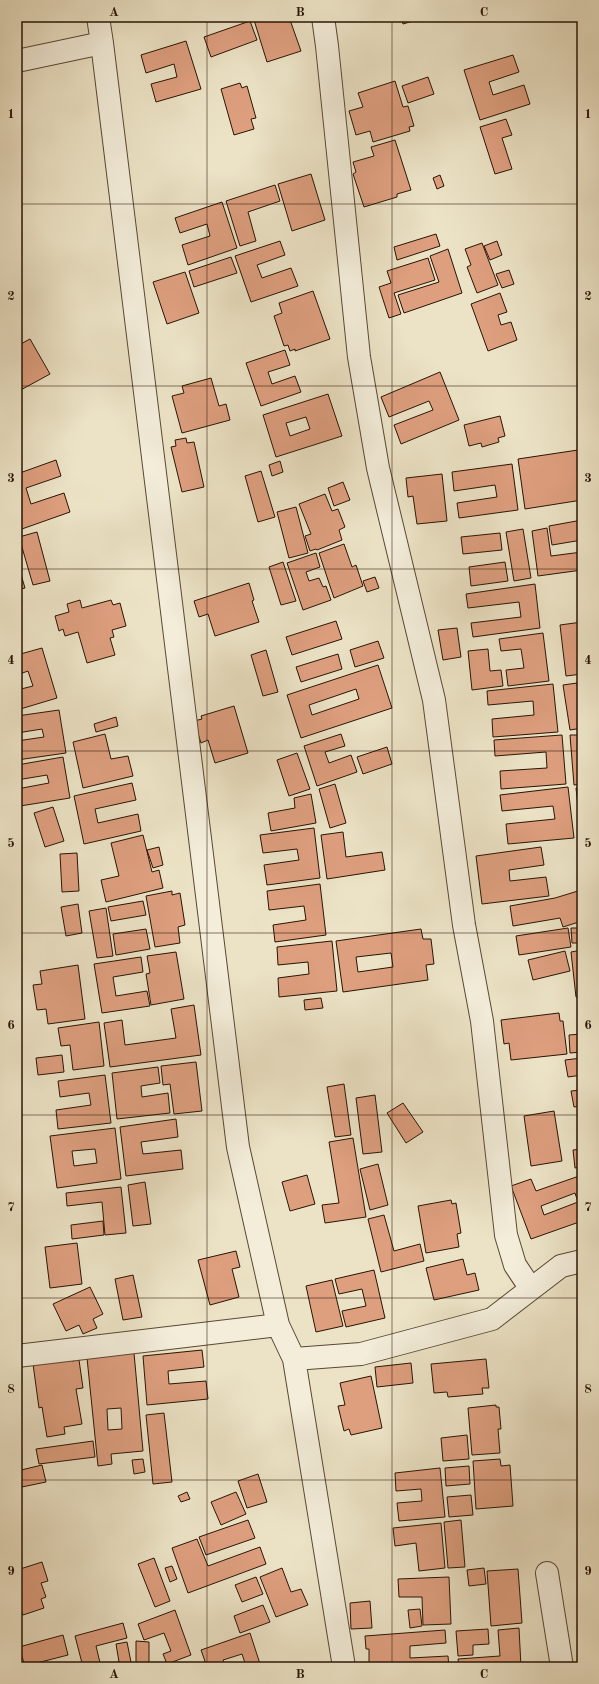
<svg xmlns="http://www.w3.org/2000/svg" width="599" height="1684" font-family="'Old Standard TT',serif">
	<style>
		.building { fill: #de9f7f; stroke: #281404; fill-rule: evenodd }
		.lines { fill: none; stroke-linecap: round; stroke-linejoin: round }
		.minor-casing { stroke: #594834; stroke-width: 24 }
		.minor { stroke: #f3edda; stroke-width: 22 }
		.grid { fill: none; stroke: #281404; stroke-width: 1; stroke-opacity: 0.55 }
		.neatline { fill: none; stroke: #281404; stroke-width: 1.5 }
		.grid-label { font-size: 13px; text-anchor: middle; font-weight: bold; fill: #281404 }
	</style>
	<rect width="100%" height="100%" fill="#ece3c6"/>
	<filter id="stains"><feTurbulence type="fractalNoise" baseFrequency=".005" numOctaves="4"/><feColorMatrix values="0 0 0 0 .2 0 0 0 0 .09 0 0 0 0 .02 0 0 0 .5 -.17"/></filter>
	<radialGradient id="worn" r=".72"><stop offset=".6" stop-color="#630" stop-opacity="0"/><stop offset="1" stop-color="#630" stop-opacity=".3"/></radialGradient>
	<path class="building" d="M263,17H289L301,51L267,62L254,20Z
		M401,17H426L403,24Z
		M250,21L257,40L211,57L204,37Z
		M186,41L201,89L156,102L151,84L177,77L174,64L146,73L141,55Z
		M513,55L519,72L489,82L493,95L524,85L530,104L480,120L464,70Z
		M428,77L434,94L408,103L402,86Z
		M395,81L403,107L408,106L414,126L409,127L410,131L373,142L370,131L356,135L349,111L363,107L358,93Z
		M240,83L242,88L247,86L256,118L251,119L254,129L234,135L221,89Z
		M506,119L512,135L502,138L512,169L495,174L480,127Z
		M395,140L411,190L397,194V197L364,207L353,174L356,172L353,162L374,156L371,147Z
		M311,174L325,220L292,231L278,184Z
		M440,175L444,186L437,189L433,178Z
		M275,185L280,201L248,212L256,241L240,246L226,201Z
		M222,202L237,248L188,265L182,245L210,236L207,224L180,233L175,218Z
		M436,234L440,246L397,260L394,247Z
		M280,241L285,255L257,265L262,278L291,268L298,286L251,302L235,256Z
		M497,241L502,255L490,260L484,246Z
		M482,243L498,285L477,293L467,267L471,265L465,249Z
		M448,249L462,293L404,313L398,295L439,282L430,256Z
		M231,257L237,273L194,287L189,271Z
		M428,258L435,280L394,293L401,314L389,318L379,287L391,283L387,271Z
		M509,270L514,284L502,288L496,274Z
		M185,272L199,313L167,324L153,282Z
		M313,291L330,339L295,351V349L290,351L288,345L284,346L274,316L282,313L279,303Z
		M500,293L507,312L498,315L501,325L511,322L517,340L488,351L471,304Z
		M30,339L50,374L17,392V346Z
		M285,350L290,365L268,372L272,384L295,376L301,392L261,406L246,363Z
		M440,372L459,420L401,444L394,425L433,410L429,401L389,417L381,397Z
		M211,378L219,406L226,404L230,420L182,433L172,396L184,393L182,386Z
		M328,394L342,436L276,457L263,415ZM306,417L310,429L290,436L286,423Z
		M500,416L505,436L498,438L499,442L482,447L481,443L469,446L464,425Z
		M186,438L187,443L194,442L204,487L182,492L171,447L176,446L175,440Z
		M578,450L582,477V500L525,509L518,459Z
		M56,460L61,476L26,488L31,504L64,493L70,512L19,530L17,524V474Z
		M280,461L283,472L272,476L269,465Z
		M512,464L518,510L459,518L457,503L497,497L495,485L454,491L452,472Z
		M261,471L275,517L258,522L245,476Z
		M442,474L447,521L417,524L413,496L408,497L406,478Z
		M343,482L350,500L334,506L328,488Z
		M325,494L332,511L338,509L345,527L339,530L342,540L317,550L316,549L310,551L305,536L311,534L299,504Z
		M296,507L308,553L289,558L277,512Z
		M582,520V540L552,545L549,526Z
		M547,528L551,556L582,552V570L538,576L532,531Z
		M523,529L531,578L514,581L506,532Z
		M37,532L50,581L33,585L19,537Z
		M500,533L502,550L463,554L461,537Z
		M344,544L352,567L356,565L363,586L334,598L319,553Z
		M316,553L320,567L306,572L309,581L319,578L323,587L326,586L331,600L303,610L287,563Z
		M17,561L25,588L17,590Z
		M283,562L296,601L281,605L269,567Z
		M505,562L508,581L471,586L469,567Z
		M375,577L379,588L367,592L363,581Z
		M249,583L254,600L252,601L259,622L215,636L208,614L199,617L194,601Z
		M535,584L540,628L473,637L471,623L521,617L519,602L468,608L466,594Z
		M578,596H582V607L580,608Z
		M80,600L82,608L111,600L113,605L120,603L126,626L112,630L114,637L110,638L115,655L87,663L78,632L65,636L63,629L59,631L55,616L69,612L67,604Z
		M336,621L342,639L292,655L286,637Z
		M582,622V674L566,676L560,625Z
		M457,628L461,657L443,660L438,630Z
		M543,633L549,681L508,686L506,670L524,668L521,649L501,651L499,639Z
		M378,641L384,658L355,667L350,650Z
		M42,648L57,698L17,710V690L33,686L28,671L17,675V655Z
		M488,649L490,671L501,670L503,686L472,690L468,651Z
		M266,650L278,692L263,696L251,655Z
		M338,654L342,669L301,682L296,667Z
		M378,665L392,708L301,738L287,695ZM356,689L359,699L312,715L309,705Z
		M577,683L582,728L570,730L563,685Z
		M553,684L558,732L493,737L492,719L534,715L533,701L488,705L487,691Z
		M234,706L248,753L215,763L208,740L201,743L194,721L202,719L201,716Z
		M59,710L66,753L17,760V741L44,737L42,729L17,733V716Z
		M116,717L118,726L96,732L94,724Z
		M105,734L111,759L128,756L133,776L83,788L73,742Z
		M341,734L345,746L325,752L329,763L351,755L357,772L317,786L304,746Z
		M562,735L566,784L501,789L500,771L547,768L546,752L495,756L494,740Z
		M570,735H582V784L574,785Z
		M387,747L392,764L363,774L357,757Z
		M297,753L310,789L289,796L277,760Z
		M63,757L70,798L20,806L17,789L49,783L47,775L17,780V765Z
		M132,783L136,800L95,809L98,823L138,814L141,831L84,844L74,796Z
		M335,784L346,823L330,828L319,789Z
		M568,787L574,838L508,844L506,824L555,819L553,806L502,811L500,795Z
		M582,787V835H581L576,788Z
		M311,794L316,823L271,831L268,813L295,808L294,798Z
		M53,807L64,841L45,847L34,813Z
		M314,828L320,878L267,885L264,865L299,860L297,849L263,853L260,835Z
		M343,832L346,857L382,852L385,870L327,879L321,835Z
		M143,835L152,872L159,870L163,888L106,902L101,880L119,876L111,843Z
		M159,847L163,865L153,868L147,850Z
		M541,847L544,865L509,870L510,881L546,877L549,896L482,904L476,856Z
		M77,853L79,891L62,892L60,854Z
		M320,884L326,935L275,942L273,925L306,920L304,906L269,910L267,891Z
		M172,891V895L180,893L185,925L178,927L180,943L155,947L146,896Z
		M578,891L582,903V921L563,927L560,918L513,926L510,906L555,898Z
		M143,901L146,915L111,921L108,907Z
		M78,904L82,933L66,936L61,907Z
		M106,908L113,956L97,958L89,911Z
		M568,928L571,947L519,955L516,936Z
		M571,928H582V943H572Z
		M146,929L150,949L116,955L113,934Z
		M421,929L423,939H431L434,964L426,965L428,980L343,992L336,941ZM391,953L393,967L358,972L356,957Z
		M332,941L337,991L279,997L278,978L309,974L308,962L278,965L277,947Z
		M582,950V996L576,997L571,952Z
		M565,951L570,971L533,980L528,960Z
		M176,952L184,999L151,1005L146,974L150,973L147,956Z
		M141,957L143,972L113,977L116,996L147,991L150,1006L102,1013L94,964Z
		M78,965L85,1019L48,1024L46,1009L37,1010L33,985L42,984L40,971Z
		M321,998L323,1008L305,1010L304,1000Z
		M580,1003H582V1052L570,1053L569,1035L582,1034Z
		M194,1005L201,1055L110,1067L104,1023L122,1020L125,1045L176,1038L171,1009Z
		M559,1013L560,1021H563L567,1054L511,1060L509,1043L504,1044L501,1020Z
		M99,1022L104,1066L73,1070L70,1045L61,1046L58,1028Z
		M62,1055L64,1072L38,1075L36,1058Z
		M582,1058V1075L568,1077L565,1060Z
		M196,1062L202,1111L174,1114L170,1084L163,1085L161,1066Z
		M158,1067L160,1083L141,1086L142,1097L168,1093L170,1113L117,1119L112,1073Z
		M105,1075L111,1123L58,1129L56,1110L91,1105L89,1093L60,1097L58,1081Z
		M344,1084L351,1135L335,1137L327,1087Z
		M582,1090V1106L574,1107L571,1091Z
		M375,1095L382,1152L363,1154L356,1098Z
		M403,1103L423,1132L406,1143L387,1113Z
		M554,1111L562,1161L531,1166L524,1116Z
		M176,1119L178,1137L141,1142L143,1154L181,1150L183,1169L126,1176L120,1127Z
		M115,1128L121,1179L57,1188L50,1136ZM95,1149L97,1163L74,1166L72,1151Z
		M353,1138L366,1217L325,1223L322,1205L339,1203L329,1142Z
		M582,1149V1167L575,1168L573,1150Z
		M378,1164L388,1205L370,1210L360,1169Z
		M307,1175L315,1204L290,1211L282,1182Z
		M582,1175V1221L531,1239L511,1186L531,1179L536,1191ZM575,1193L578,1202L544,1215L541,1206Z
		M145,1182L151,1224L133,1226L128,1185Z
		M121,1187L126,1233L105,1235L102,1202L67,1206L66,1193Z
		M451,1200L452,1204L456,1203L461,1233L457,1234L459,1247L426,1253L418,1206Z
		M384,1215L394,1251L420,1244L424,1261L381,1272L368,1219Z
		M103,1221L104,1235L72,1239L71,1225Z
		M77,1243L82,1284L50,1288L45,1247Z
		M236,1251L240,1267L232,1269L239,1297L210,1305L198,1260Z
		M463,1259L467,1275L475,1273L479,1290L434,1300L426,1268Z
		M374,1270L385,1318L346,1327L342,1311L366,1306L362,1289L339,1294L335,1279Z
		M133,1275L142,1317L123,1320L115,1279Z
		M332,1280L343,1326L316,1332L306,1286Z
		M90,1287L103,1314L93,1319L97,1328L83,1334L79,1325L66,1331L53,1304Z
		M202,1350L204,1367L168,1371L169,1384L206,1381L208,1399L147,1405L143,1356Z
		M134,1353L143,1451L111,1454L112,1464L98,1466L87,1358ZM121,1408L122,1429L108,1430L107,1409Z
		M72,1358V1361L79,1360L83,1388L76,1389L82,1424L64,1427L65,1434L47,1437L42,1407L39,1408L33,1364Z
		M486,1359L489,1388H482L483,1394L448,1397L447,1392L434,1393L431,1364Z
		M411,1363L413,1383L377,1387L375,1367Z
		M371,1376L382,1428L351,1435L349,1429L344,1431L338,1406L345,1405L340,1383Z
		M496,1405V1407H499L501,1429H498L500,1453L472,1455L468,1408Z
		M164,1413L172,1482L153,1484L146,1415Z
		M467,1435L469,1459L443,1461L441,1438Z
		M93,1441L95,1457L39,1464L36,1449Z
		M143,1459L145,1472L134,1474L132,1460Z
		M500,1459L501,1466L510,1465L513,1506L476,1509L473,1461Z
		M42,1465L46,1482L17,1488V1471Z
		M469,1466L470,1484L446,1486L445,1468Z
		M440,1468L445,1517L399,1521L397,1503L422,1501L421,1489L396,1491L395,1473Z
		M258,1474L267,1502L247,1508L238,1481Z
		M187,1492L190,1499L181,1502L178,1496Z
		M236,1492L246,1514L221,1525L211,1502Z
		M471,1495L473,1515L449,1517L447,1497Z
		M248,1520L255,1538L206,1555L199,1537Z
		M461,1520L465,1567L448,1568L444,1522Z
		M441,1523L445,1568L419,1571L416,1543L395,1546L393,1528Z
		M197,1539L208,1566L260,1547L266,1564L188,1593L172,1548Z
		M154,1558L170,1601L155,1607L138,1564Z
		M42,1562L48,1581L41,1583L46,1597L41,1599L44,1608L23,1615L19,1606L17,1607V1570Z
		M172,1566L177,1579L170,1582L165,1568Z
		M282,1568L291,1592L301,1589L308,1605L276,1617L260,1577Z
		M484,1568L486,1584L469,1586L467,1570Z
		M518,1569L522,1623L491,1626L487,1571Z
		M256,1577L263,1594L242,1602L235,1585Z
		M449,1577L451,1624L423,1625L422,1597H399L398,1579Z
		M370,1601L372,1628L351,1629L350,1603Z
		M263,1605L270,1622L240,1633L234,1616Z
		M420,1609L422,1626L410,1628L408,1610Z
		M175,1610L191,1655L167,1664L163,1654L171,1651L164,1633L144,1640L138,1624Z
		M123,1623L127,1638L96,1646L101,1667H83L75,1636Z
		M519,1628L521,1667H459L458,1659L500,1656L498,1630Z
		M488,1629L489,1644L473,1645V1655L458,1656L456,1631Z
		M445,1630L446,1643L410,1646V1658L448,1656L449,1667H369V1649H366L365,1636Z
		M250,1633L261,1667H243L246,1666L242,1654L223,1660L226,1667H207L201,1650Z
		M63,1635L68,1655L25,1666L19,1647Z
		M136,1641L149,1642V1667H136Z
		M127,1642L132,1667H106V1664L119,1662L116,1644Z"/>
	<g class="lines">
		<defs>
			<path id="minor" d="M323,17L327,46L359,357L378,468L434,700L464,925L482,1021L506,1235L515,1265L531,1289
				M102,43L238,1147L278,1325
				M17,61L102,43L98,17
				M17,1356L278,1325L294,1359L361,1354L492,1319L561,1266L582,1261
				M294,1359L344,1667
				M547,1573L562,1667"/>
		</defs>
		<use href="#minor" class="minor-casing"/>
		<use href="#minor" class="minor"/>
	</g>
	<path class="grid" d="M207,17V1667M392,17V1667M17,204H582M17,386H582M17,569H582M17,751H582M17,933H582M17,1115H582M17,1298H582M17,1480H582"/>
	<rect width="599" height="1684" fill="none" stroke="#ece3c6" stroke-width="44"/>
	<rect x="22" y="22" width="555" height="1640" class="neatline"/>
	<g class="grid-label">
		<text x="114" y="16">A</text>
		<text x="300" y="16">B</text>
		<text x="484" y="16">C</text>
		<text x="11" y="118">1</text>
		<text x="588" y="118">1</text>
		<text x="11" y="300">2</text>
		<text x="588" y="300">2</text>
		<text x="11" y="482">3</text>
		<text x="588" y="482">3</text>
		<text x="11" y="664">4</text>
		<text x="588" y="664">4</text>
		<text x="11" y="847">5</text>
		<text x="588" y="847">5</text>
		<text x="11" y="1029">6</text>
		<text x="588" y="1029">6</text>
		<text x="11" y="1211">7</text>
		<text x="588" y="1211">7</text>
		<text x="11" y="1393">8</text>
		<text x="588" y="1393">8</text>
		<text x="11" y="1575">9</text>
		<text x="588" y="1575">9</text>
		<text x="114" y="1678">A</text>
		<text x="300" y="1678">B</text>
		<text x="484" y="1678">C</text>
	</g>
	<rect width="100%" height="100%" filter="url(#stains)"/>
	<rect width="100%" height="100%" fill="url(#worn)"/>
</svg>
